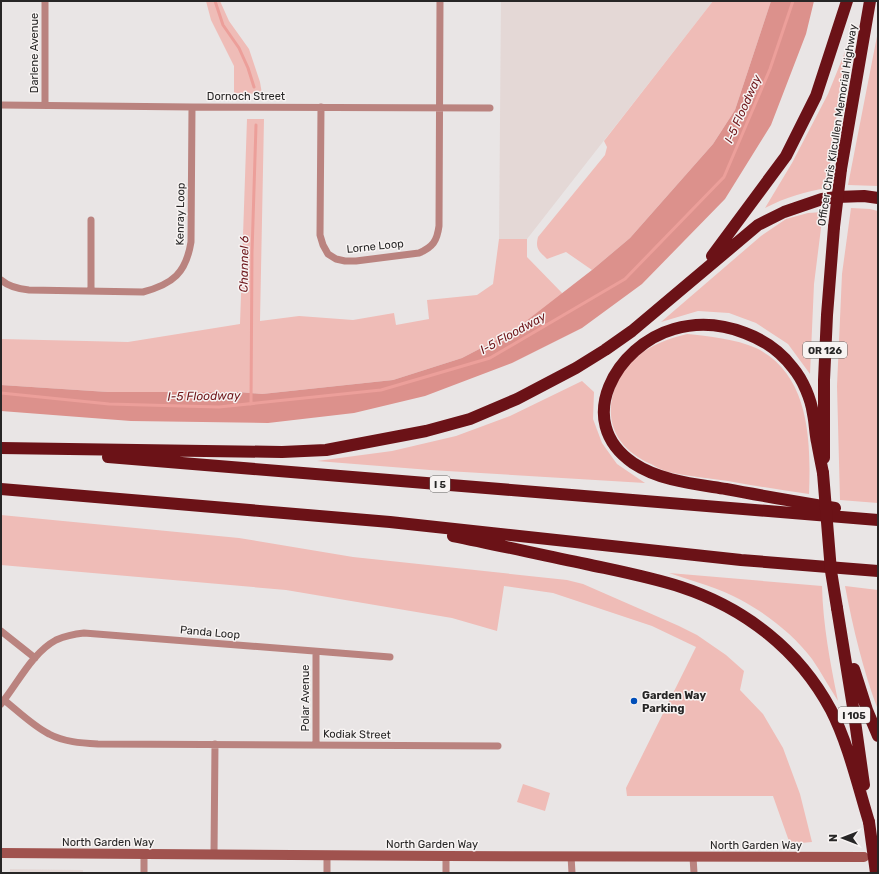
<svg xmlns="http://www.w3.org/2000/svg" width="879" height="874" font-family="Rubik,sans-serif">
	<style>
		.built { fill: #e4d8d6 }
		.green { fill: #efbcb7 }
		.forest { fill: #dc918c }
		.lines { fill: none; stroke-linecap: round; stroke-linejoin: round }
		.stream { stroke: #ec9f9a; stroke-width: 3 }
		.street { stroke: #ba837f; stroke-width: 7 }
		.secondary { stroke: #a0524e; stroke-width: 10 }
		.highway { stroke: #6b1217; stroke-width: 12 }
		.highway-bridge { stroke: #6b1217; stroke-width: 12 }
		.poi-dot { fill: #004eb8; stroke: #f7f3f2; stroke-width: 1.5 }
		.labels { text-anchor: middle; stroke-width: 3; stroke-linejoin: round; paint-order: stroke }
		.shield { fill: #f7f3f2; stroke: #656463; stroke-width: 1 }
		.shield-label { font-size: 10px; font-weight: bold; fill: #272626 }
		.street-label { font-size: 11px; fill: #272626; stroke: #f7f3f2 }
		.poi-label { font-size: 11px; font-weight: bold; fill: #272626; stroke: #f7f3f2; text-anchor: start }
		.water-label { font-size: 12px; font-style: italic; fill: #6e1519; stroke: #f7f3f2 }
	</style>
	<rect width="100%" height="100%" fill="#e9e5e5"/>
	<path class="built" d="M501,1H713L527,239H499Z
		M10,869L83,870V873H10Z"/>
	<path class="green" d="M206,1H220L229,21L249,49L260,82L262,94L234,93V66L211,20Z
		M713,1H771L735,110L713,144L630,238L592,270L566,252L547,259C539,251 535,249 538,237L605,155L607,147L604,141Z
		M878,31V186L848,185Z
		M845,52L827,188C804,192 786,197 765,208L792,163L828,94Z
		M247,119H264L260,321L299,316L353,320L394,313L396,325L429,319L427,300L477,295L493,284L499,239H527V257L563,294L512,332L462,358L393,380L262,394L238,392H108L1,385V339L128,342L240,324Z
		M851,208L870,209L878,211V503L840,500L837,386L842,274Z
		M823,212L814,284L810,374L788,344L756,323L729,313L698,311L661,322L761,236L786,219L808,213Z
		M687,334C708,336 736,339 756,348C810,374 811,442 809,494C782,490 755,486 728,481C708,478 687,476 668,472C662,470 656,467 651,464C617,449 602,421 616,385C628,355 657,341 687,334Z
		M582,381L594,392L593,419L602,443L617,464L645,483L430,470L317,461L392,451L456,436L510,416Z
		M1,515L239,538L353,557L567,580L583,584L679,626L697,635L726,655L744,671L740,690L763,714L783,748L800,794L812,842L790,844L773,796H627L626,788L696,647L652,626L553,593L504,586L497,631L452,618L286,590L1,565Z
		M669,573L822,586C823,625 830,662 838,701C829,687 821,672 812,659C794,635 767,614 741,600C719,588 693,581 669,573Z
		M845,586L878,590V710C863,670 853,628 845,586Z
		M523,784L550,793L545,811L517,802Z"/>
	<path class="forest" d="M771,1H814L806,34L771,125L725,199L642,284L582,328L512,363L425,396L354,413L268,423L131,421L1,411V385L108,392H238L262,394L393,380L462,358L512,332L592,270L630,238L713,144L735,110Z"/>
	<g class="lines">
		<path class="stream" d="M215,1L223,25L239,48L248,68L254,87
			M1,393L109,404L219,407L381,390L490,358L625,279L724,177L770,69L793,1
			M251,404L252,253L256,125"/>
		<path class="street" d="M1,105L192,107L490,108
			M45,105V1
			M321,107L320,235L323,245L328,254L336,259L345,261H356L419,253C433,247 437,241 439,226L440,1
			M1,280C9,287 18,289 29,290L143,292C173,284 186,273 191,242L192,107
			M91,291V220
			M1,631L35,658
			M4,700C18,711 33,726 49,734C64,742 81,743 98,744L498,746
			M1,704C18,683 32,653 56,640C65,636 74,634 84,633L390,657
			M316,745V652
			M144,854V873
			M214,855L215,744
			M327,855V873
			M446,856V873
			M571,856L572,873
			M693,857L694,873"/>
		<path class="secondary" d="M1,853L446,856L864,857"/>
		<path class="highway" d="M841,169L870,1
			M712,256L786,156L816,96L847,1
			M1,448L282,452L326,450L426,431L470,419L517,399L576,368L605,350L632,331L758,225L784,212L822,199L837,197L864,196L878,198
			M108,457L878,520
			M824,458V380L827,315L834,227
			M823,473C821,463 819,453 817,442C815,433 815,423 813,414C811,399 803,380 793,368C781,352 764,340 745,333C722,324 698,322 674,329C617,345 572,421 633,463C660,481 695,484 726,489C763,496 799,502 835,508
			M1,489L390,522L741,560L878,571
			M453,536C498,545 542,555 586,564C618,571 650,577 681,587C745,608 799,650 831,710C848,743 858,786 869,822
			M837,608L853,707L864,785
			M854,669L867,710L878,736"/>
		<path class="highway-bridge" d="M834,227L841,169
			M823,473L831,571L837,608
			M869,822L876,873"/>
	</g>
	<circle class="poi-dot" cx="634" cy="701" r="4"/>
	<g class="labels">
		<g class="shield">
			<rect x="803" y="342" width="44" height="16" rx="3"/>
			<rect x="430" y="476" width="20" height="16" rx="3"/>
			<rect x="838" y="707" width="32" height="16" rx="3"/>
		</g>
		<g class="shield-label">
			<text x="825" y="354">OR 126</text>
			<text x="440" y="488">I 5</text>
			<text x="854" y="719">I 105</text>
		</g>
		<g class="street-label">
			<text transform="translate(34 53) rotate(-90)" y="4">Darlene Avenue</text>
			<text x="246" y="100">Dornoch Street</text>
			<text transform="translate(837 125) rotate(-81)" y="4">Officer Chris Kilcullen Memorial Highway</text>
			<text transform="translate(180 214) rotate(-89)" y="4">Kenray Loop</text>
			<text transform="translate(375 246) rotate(-6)" y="4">Lorne Loop</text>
			<text transform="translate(210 632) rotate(5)" y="4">Panda Loop</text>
			<text transform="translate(305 698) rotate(-90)" y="4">Polar Avenue</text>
			<text transform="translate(357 734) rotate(1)" y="4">Kodiak Street</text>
			<text x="108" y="846">North Garden Way</text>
			<text x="432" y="848">North Garden Way</text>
			<text x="756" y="849">North Garden Way</text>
		</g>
		<g class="poi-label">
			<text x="642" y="699">Garden Way<tspan x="642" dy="13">Parking</tspan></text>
		</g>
		<g class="water-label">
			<text transform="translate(743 109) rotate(-66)" y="4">I-5 Floodway</text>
			<text transform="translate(244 264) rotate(-89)" y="4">Channel 6</text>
			<text transform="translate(513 333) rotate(-29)" y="4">I-5 Floodway</text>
			<text transform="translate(204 396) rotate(-1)" y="4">I-5 Floodway</text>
		</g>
	</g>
	<rect width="879" height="874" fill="none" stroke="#272626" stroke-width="4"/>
	<g transform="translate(843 838) rotate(270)" stroke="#f7f3f2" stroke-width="3" paint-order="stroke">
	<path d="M0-3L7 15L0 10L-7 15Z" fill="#272626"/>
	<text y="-6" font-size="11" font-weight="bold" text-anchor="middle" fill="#272626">N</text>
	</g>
</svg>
